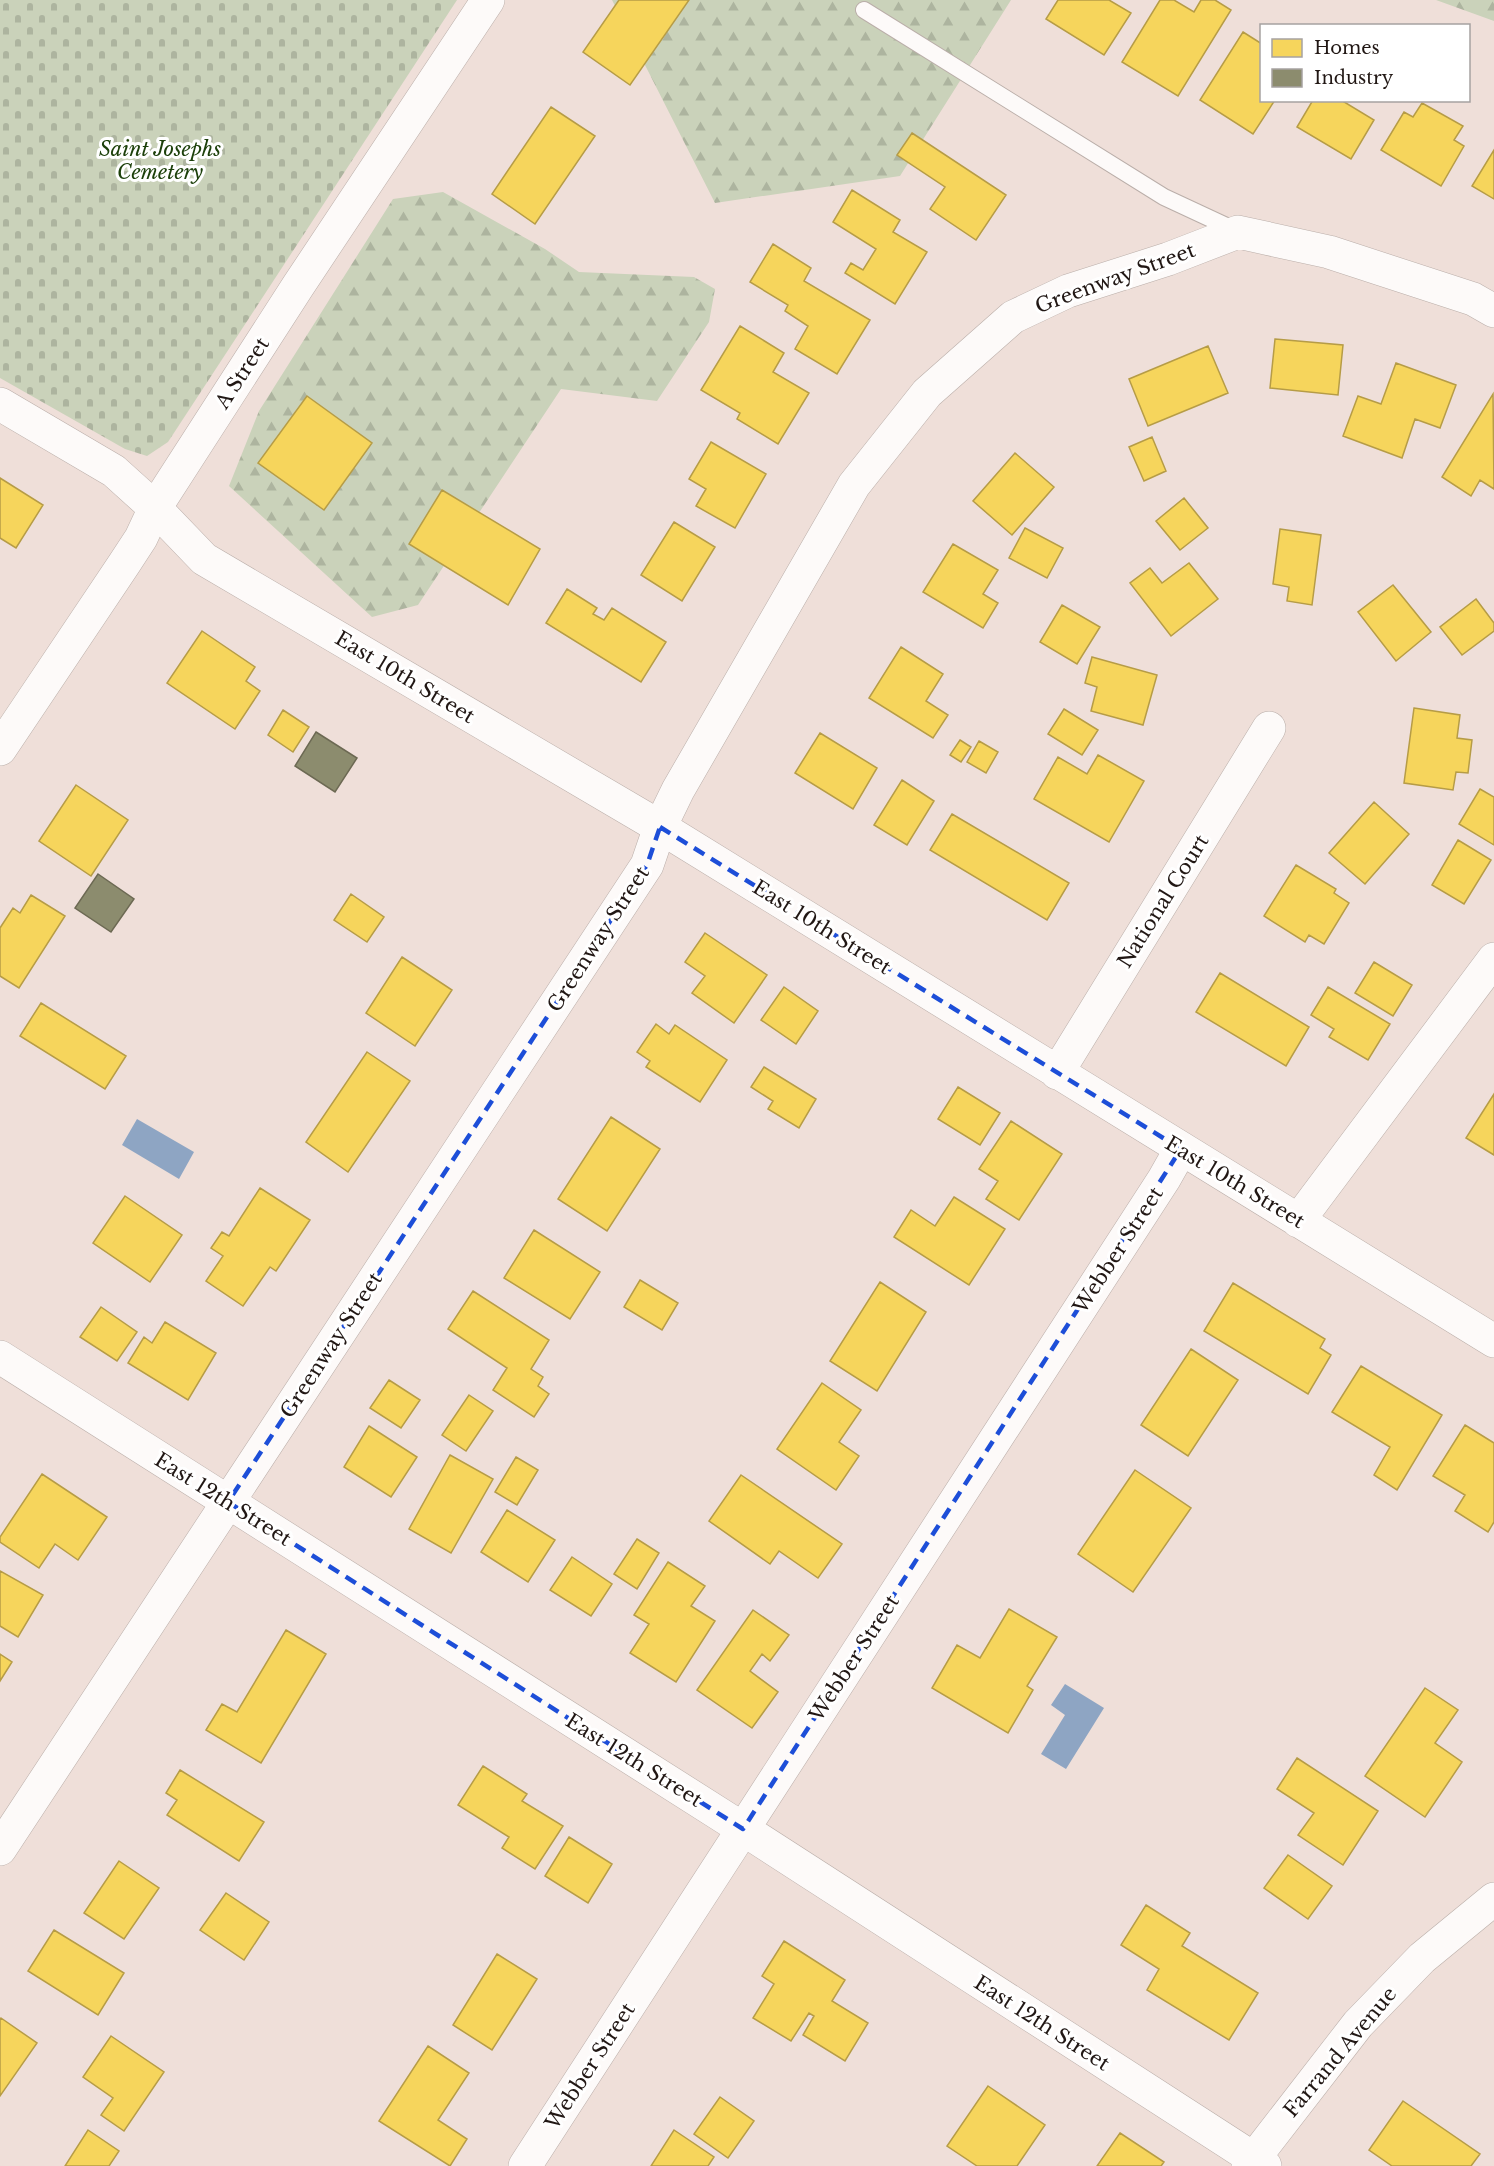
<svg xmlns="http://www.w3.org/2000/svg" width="1494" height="2166" font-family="'Libre Baskerville',serif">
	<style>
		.forest { fill: url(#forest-firs) }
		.cemetery { fill: url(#cemetery-stones) }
		.water { fill: #8ea5c3 }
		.homes { fill: #f6d55c; stroke: #b69c46; stroke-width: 1.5 }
		.industry { fill: #8c8c6e; stroke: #6c6953; stroke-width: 1.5 }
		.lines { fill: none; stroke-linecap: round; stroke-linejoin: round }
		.service-casing { stroke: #baaea9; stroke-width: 18 }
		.minor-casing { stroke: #baaea9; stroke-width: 34 }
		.tertiary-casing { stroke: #baaea9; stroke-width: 34 }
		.service { stroke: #fdfaf9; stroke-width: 16 }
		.minor { stroke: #fdfaf9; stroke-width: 33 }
		.tertiary { stroke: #fdfaf9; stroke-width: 33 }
		.marked { fill: none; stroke: #1d4ed8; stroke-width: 4.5; stroke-dasharray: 12 8; stroke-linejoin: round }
		.labels { text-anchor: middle; stroke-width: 6; stroke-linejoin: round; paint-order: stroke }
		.park-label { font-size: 20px; font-style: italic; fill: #1c400a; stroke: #fff }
		.street-label { font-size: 20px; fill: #211714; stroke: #fff }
	</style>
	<defs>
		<pattern id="forest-firs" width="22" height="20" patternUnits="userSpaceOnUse" patternTransform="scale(1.5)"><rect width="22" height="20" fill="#cad2ba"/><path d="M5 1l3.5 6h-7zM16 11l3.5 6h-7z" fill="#adb49f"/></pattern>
		<pattern id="cemetery-stones" width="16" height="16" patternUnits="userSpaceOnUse" patternTransform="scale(1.5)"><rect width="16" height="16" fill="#cad2ba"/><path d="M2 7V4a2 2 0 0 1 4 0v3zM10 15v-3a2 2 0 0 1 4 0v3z" fill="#adb49f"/></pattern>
	</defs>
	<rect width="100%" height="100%" fill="#efdfd9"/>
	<path class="forest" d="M612,0H1011L900,176L715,203Z
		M1436,0H1494V21Z
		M443,192L545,249L579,272L694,277L715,289L709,322L657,401L561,389L418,605L372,617L229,486L259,411L393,199Z"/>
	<path class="cemetery" d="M0,0H457L168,442L147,456L125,449L0,378Z"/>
	<path class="water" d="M137,1119L194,1152L179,1179L122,1145Z
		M1065,1684L1104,1708L1066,1769L1041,1754L1065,1715L1051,1705Z"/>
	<path class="homes" d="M619,0H689L630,85L583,52Z
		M1058,0H1109L1131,13L1104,55L1046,19Z
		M1160,0H1174L1194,12L1201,0H1215L1231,10L1178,96L1122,62Z
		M1243,32L1262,44V100H1275L1253,134L1200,100Z
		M1313,100H1341L1374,120L1351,159L1297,127Z
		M1422,103L1463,126L1454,140L1464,146L1441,186L1381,150L1404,112L1413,117Z
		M551,107L595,136L535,224L492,194Z
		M912,133L1006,195L976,240L930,209L945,187L897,155Z
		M1494,150V199L1472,186Z
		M852,190L900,220L893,232L927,252L895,304L845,273L851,263L863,270L876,249L833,222Z
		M773,244L811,268L804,281L870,320L837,374L795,349L808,326L785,311L788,305L750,282Z
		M740,326L784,353L773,372L809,393L778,444L737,419L740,413L701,390Z
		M1275,339L1343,345L1338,395L1270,388Z
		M1208,346L1228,393L1148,426L1129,379Z
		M1396,363L1456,385L1440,428L1415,419L1402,458L1343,436L1358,396L1381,404Z
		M1493,394L1494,489L1480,480L1471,496L1442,477Z
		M307,396L372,443L324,510L258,463Z
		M1152,437L1166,471L1144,481L1129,447Z
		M711,442L766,474L735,528L696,506L706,489L689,479Z
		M1015,453L1054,487L1012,535L973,501Z
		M0,478L43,505L16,548L0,538Z
		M442,490L540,549L508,605L409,544Z
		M1184,498L1208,528L1180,550L1156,521Z
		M674,522L715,547L682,601L641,575Z
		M1025,528L1063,548L1047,578L1009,558Z
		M1280,529L1321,535L1312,605L1287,601L1289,587L1273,584Z
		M953,544L998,570L983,594L998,603L983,628L923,592Z
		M1189,563L1218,599L1171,636L1130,583L1150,568L1162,583Z
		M1393,585L1431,632L1396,661L1358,612Z
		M567,589L597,608L593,614L604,620L612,608L666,642L641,682L546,623Z
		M1476,599L1494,623V631L1462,655L1440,627Z
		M1062,605L1100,627L1077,664L1040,642Z
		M202,631L255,667L246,681L260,691L235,729L167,683Z
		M901,647L943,674L926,701L948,715L933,738L869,698Z
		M1092,657L1157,675L1143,725L1091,711L1097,687L1085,683Z
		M1414,708L1460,715L1457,738L1472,740L1468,773L1456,772L1453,790L1404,783Z
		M1064,709L1098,730L1082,755L1048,734Z
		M283,710L309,727L293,752L268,735Z
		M820,733L877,768L853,809L795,773Z
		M960,740L971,747L961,762L950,755Z
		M979,741L998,752L986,773L967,762Z
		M1098,755L1144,781L1109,842L1034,799L1058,757L1087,774Z
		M902,780L934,801L907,845L874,825Z
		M76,785L128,820L91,876L39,841Z
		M1480,789L1494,797V845L1459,824Z
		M1374,802L1409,834L1365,884L1329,853Z
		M952,814L1069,883L1047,920L930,850Z
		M1458,840L1491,860L1464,904L1432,885Z
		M1296,865L1336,889L1334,893L1349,903L1324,944L1309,935L1305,942L1264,916Z
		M351,894L384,917L367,942L334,920Z
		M31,895L65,916L19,988L0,976V928L13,908L20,913Z
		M705,933L767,975L734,1023L692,993L705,976L685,962Z
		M402,957L452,990L415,1046L366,1013Z
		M1374,962L1412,985L1393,1016L1355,993Z
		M1220,973L1309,1027L1286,1066L1196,1012Z
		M784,987L818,1011L796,1044L761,1020Z
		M1328,987L1390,1024L1368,1060L1329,1037L1334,1029L1311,1015Z
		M41,1003L126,1056L105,1089L20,1036Z
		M656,1024L669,1034L675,1025L727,1060L700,1102L646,1067L650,1061L637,1052Z
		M367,1052L410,1081L348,1172L306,1142Z
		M764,1067L816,1099L799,1128L768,1109L773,1101L751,1087Z
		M958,1087L1000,1113L980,1145L938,1119Z
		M1494,1094V1155L1466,1138Z
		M611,1117L660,1149L607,1231L558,1199Z
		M1011,1121L1062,1154L1019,1220L986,1199L998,1181L979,1169Z
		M260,1188L310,1220L276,1271L270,1267L243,1306L206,1281L223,1256L211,1248L222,1232L229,1236Z
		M125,1196L182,1235L150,1282L93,1243Z
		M954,1197L1005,1229L969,1285L894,1237L911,1210L935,1226Z
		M534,1230L600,1272L570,1319L504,1278Z
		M640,1280L678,1303L662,1330L624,1307Z
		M880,1282L926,1312L877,1391L830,1361Z
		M1233,1283L1325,1339L1320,1348L1331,1355L1308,1394L1204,1331Z
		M473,1291L549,1340L531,1369L543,1377L538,1386L549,1394L534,1417L493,1390L507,1368L448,1329Z
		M101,1307L137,1332L117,1361L80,1337Z
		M165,1322L216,1353L188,1400L128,1363L144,1337L152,1343Z
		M1191,1349L1238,1380L1188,1456L1141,1425Z
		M1361,1366L1442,1415L1397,1490L1374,1475L1390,1447L1332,1412Z
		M389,1380L420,1400L401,1428L370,1408Z
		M822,1383L861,1410L839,1442L859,1456L836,1490L777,1449Z
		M469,1395L493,1411L466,1451L442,1435Z
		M1465,1425L1494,1443V1522L1488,1532L1455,1511L1465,1495L1433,1476Z
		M369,1426L417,1457L391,1497L344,1467Z
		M450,1455L493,1479L451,1553L409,1529Z
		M516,1457L538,1470L517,1505L495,1492Z
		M1135,1470L1191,1508L1133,1592L1078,1554Z
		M42,1474L107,1517L78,1560L55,1544L39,1568L0,1542V1537Z
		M741,1475L842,1544L818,1578L779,1551L770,1564L709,1521Z
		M507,1510L555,1540L528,1582L481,1552Z
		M637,1539L659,1553L637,1589L614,1574Z
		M572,1557L612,1584L591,1616L550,1590Z
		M668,1562L705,1586L691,1606L715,1621L676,1682L630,1653L649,1624L634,1615Z
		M0,1571L43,1595L18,1637L0,1626Z
		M1009,1609L1057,1637L1027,1686L1033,1690L1008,1733L932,1688L957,1645L980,1658Z
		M753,1610L789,1635L770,1661L762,1654L750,1671L778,1692L752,1728L697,1690Z
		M286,1630L326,1654L261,1763L206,1730L222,1704L237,1712Z
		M0,1654L12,1662L0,1681Z
		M1425,1688L1458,1710L1435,1743L1462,1762L1425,1817L1365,1776Z
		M1297,1758L1378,1811L1343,1865L1298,1835L1314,1813L1277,1789Z
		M483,1766L527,1794L522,1801L563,1826L535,1869L502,1848L509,1837L458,1805Z
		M180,1770L264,1822L239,1861L167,1815L177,1800L166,1793Z
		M569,1837L612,1864L588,1903L545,1876Z
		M1288,1855L1332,1886L1308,1919L1264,1888Z
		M119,1861L159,1888L124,1939L84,1913Z
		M226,1893L269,1922L244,1960L200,1930Z
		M1146,1905L1190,1933L1182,1946L1258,1993L1229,2040L1147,1990L1159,1969L1121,1945Z
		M54,1930L124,1973L98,2015L28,1971Z
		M784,1941L845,1980L832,2001L868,2023L845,2061L803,2035L814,2016L809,2013L791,2041L753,2018L774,1984L762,1976Z
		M497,1954L537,1979L492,2050L453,2025Z
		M1,2018L37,2043L0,2096V2020Z
		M111,2036L164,2072L124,2131L101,2115L113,2098L83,2077Z
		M428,2046L469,2073L438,2120L467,2139L450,2166L379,2121Z
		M988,2086L1045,2125L1017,2166H977L947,2146Z
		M720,2097L754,2121L728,2158L694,2134Z
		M1403,2101L1480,2154L1471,2166H1392L1369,2150Z
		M88,2130L119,2151L109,2166H65Z
		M674,2130L714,2157L708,2166H651Z
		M1120,2133L1164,2162L1161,2166H1097Z"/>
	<path class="industry" d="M316,732L357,758L335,792L295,766Z
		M98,874L134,899L111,932L75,908Z"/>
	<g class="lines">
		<defs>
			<path id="service" d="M864,10L1164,197L1237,231"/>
			<path id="minor" d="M155,508L204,559L660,827L1494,1341
				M1057,1073L1269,728
				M1298,1221L1494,959
				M0,1357L743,1829L1265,2166
				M0,1849L647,865L660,827L678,790L854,485L927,393L1013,317L1068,291L1168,259L1238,232L1329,252L1473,299L1494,311
				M525,2166L1164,1179L1181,1149
				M1248,2166L1358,2024L1422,1958L1494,1899"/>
			<path id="tertiary" d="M0,404L114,471L155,508
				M0,749L124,564L141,538L155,508L298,286L488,0"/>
		</defs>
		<use href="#service" class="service-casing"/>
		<use href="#minor" class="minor-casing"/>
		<use href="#tertiary" class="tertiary-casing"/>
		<use href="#service" class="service"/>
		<use href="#minor" class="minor"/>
		<use href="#tertiary" class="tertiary"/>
	</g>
	<path class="marked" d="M660,827L1181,1149L743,1829L228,1502L647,865Z"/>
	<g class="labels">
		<g class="park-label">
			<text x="160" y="156">Saint Josephs<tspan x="160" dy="23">Cemetery</tspan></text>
		</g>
		<g class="street-label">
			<text transform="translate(1115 278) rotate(-20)" y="7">Greenway Street</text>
			<text transform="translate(242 373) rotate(-57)" y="7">A Street</text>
			<text transform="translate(405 677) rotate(31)" y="7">East 10th Street</text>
			<text transform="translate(1163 901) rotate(-58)" y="7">National Court</text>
			<text transform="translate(822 927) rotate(32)" y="7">East 10th Street</text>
			<text transform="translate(598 939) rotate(-57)" y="7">Greenway Street</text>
			<text transform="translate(1235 1182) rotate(31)" y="7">East 10th Street</text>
			<text transform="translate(1118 1250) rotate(-57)" y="7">Webber Street</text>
			<text transform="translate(331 1345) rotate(-57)" y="7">Greenway Street</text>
			<text transform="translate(223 1499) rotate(32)" y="7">East 12th Street</text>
			<text transform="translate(854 1658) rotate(-57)" y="7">Webber Street</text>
			<text transform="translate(634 1760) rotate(32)" y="7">East 12th Street</text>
			<text transform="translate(1042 2023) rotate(33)" y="7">East 12th Street</text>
			<text transform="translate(1340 2052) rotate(-50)" y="7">Farrand Avenue</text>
			<text transform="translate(590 2066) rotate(-57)" y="7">Webber Street</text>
		</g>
	</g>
	<rect x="1260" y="24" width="210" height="78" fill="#ffffff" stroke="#a6a2a1" stroke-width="1.5"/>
	<rect x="1272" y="39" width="30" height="18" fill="#f6d55c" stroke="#a6a2a1" stroke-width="1.5"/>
	<text x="1314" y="54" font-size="18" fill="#211714">Homes</text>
	<rect x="1272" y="69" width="30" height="18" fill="#8c8c6e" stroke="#a6a2a1" stroke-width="1.5"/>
	<text x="1314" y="84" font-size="18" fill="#211714">Industry</text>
</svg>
